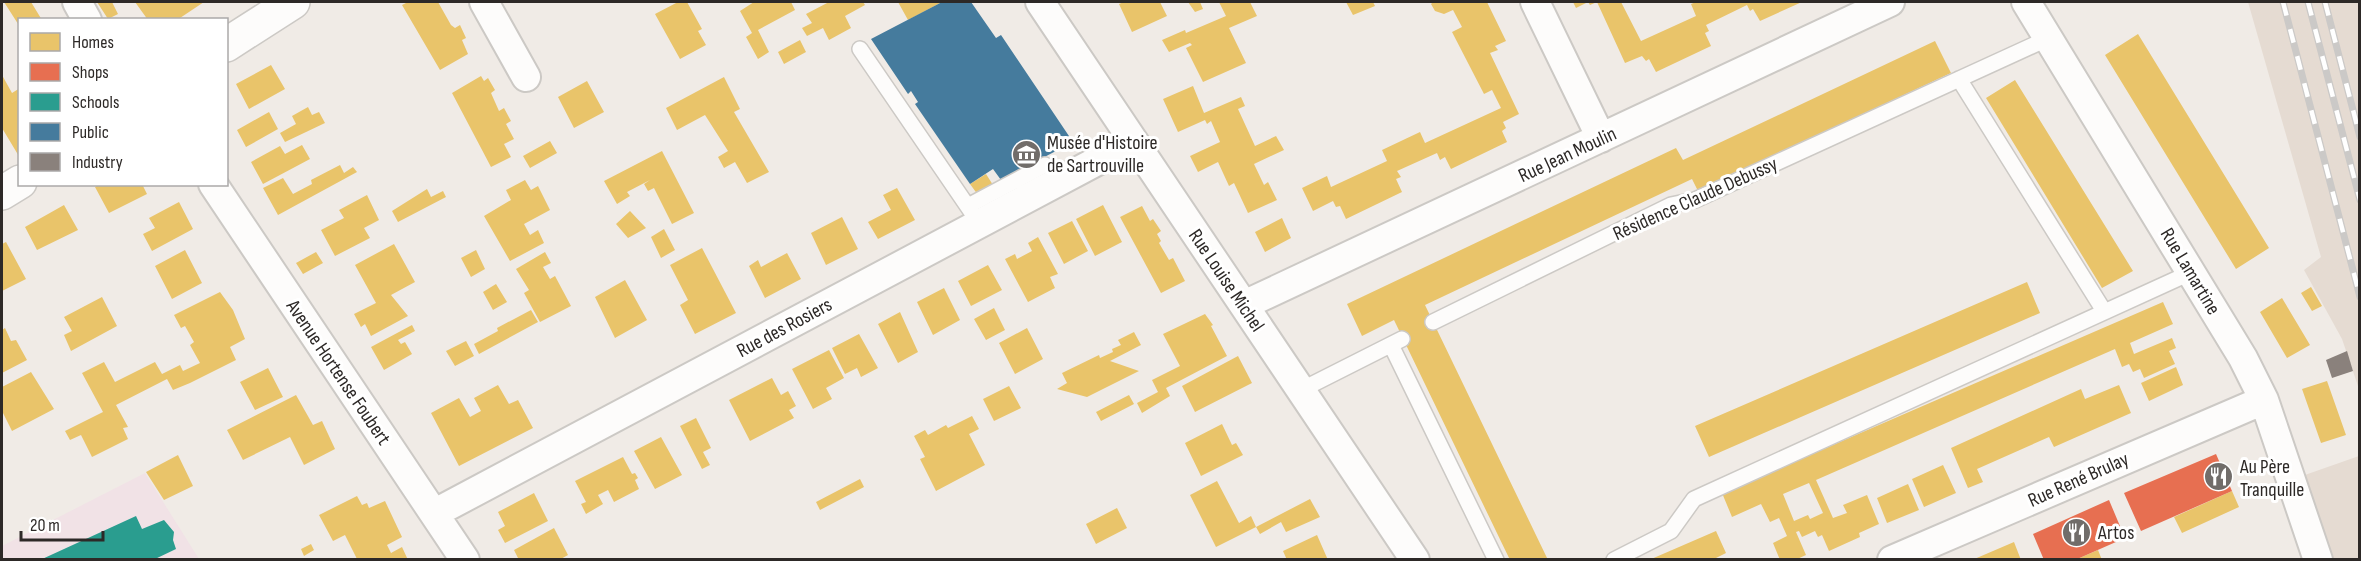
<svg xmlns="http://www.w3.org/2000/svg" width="2361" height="561" font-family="'Sofia Sans Condensed',sans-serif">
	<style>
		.built { fill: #e5dbd2 }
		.education { fill: #f1e2e6 }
		.homes { fill: #e9c46a; fill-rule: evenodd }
		.shops { fill: #e76f51 }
		.schools { fill: #2a9d8f }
		.public { fill: #457b9d }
		.industry { fill: #8a817c }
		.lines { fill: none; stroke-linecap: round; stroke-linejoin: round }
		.service-casing { stroke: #ccc9c5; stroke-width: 18 }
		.minor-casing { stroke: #ccc9c5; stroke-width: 32 }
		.tertiary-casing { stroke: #ccc9c5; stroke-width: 36 }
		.service { stroke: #fdfcfb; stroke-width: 15 }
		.minor { stroke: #fdfcfb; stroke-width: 28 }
		.tertiary { stroke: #fdfcfb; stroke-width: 33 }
		.rail-casing { stroke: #cbc9c7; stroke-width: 7 }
		.rail { stroke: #fff; stroke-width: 4.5; stroke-dasharray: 14; stroke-linecap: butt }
		.labels { text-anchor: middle; stroke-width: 6; stroke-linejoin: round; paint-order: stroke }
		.poi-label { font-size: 20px; fill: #2d2927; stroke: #fff; text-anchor: start }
		.street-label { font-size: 20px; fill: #2d2927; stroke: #fff }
	</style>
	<rect width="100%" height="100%" fill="#f0ebe6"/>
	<path class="built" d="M2248,2H2359V389L2342,339L2304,270L2321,257Z
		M2359,456V559H2330L2302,476Z"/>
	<path class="education" d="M145,473L199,559L2,560V546Z"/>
	<path class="homes" d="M4,2H31L42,20H20V27Z
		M97,2H112L118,14L108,19Z
		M135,2H204L177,20H148Z
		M408,2H438L451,25L455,28L460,25L466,38L462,40L468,54L440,70L402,5Z
		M678,2H687L702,29L698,31L706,45L680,59L655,14Z
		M754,2H791L795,10L758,30L769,52L758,59L746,37L752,33L740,11Z
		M829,2H863L865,5L845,16L851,28L829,40L823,28L807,36L802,28L812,23L806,14Z
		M898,2H942L908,20Z
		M1124,2H1160L1167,16L1132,32L1119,4Z
		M1188,2H1200L1203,9L1195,12Z
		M1219,2H1250L1257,16L1229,28L1246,63L1203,82L1186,48L1192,45L1190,43L1169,52L1162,40L1185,30L1186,33L1226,16Z
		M1346,2H1373L1375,6L1353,15Z
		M1433,2H1487L1506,41L1495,46L1498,50L1490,53L1519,114L1503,122L1506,128L1502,131L1507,142L1451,169L1445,157L1440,160L1437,153L1397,171L1401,177L1396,179L1402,192L1346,219L1340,206L1336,207L1333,201L1313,211L1302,188L1327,176L1331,187L1387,161L1382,150L1420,132L1425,143L1501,108L1492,90L1484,94L1452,32L1462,27L1453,10L1444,14L1435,11L1431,4Z
		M1573,2H1621L1641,41L1696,16L1691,4L1696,2H1802L1760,21L1753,9L1750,11L1747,5L1706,25L1709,31L1705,33L1711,46L1656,72L1649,59L1646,61L1642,56L1625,63L1597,2L1590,5L1588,2L1576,8Z
		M2138,34L2269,248L2236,269L2105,55Z
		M800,40L806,52L784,64L778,52Z
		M1935,41L1951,73L1698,191L1692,179L1425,305L1548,560H1510L1394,320L1362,336L1347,304L1676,148L1683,160Z
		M271,65L285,89L249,109L236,84Z
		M2,75L12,93L20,88V158L2,128Z
		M481,76L484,81L488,78L495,90L491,93L499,111L504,108L511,121L506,124L514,139L504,144L511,157L491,167L452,93Z
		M724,77L740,109L734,112L769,172L747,183L735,162L724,168L718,157L728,151L705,115L677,130L666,108Z
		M2015,80L2133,271L2102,288L1986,98Z
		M587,81L604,112L574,128L558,97Z
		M1193,86L1204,113L1241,97L1245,106L1238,109L1255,146L1276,136L1284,150L1254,164L1264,185L1268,182L1277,200L1248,213L1234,183L1229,186L1218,162L1198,172L1190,156L1220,142L1211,121L1207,124L1205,120L1178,132L1163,99Z
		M308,107L312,115L319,112L325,123L285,142L280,133L296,124L292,116Z
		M269,112L278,129L246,147L237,130Z
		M550,141L557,153L530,168L523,156Z
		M302,145L310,159L263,184L251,162L280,146L285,154Z
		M662,151L694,213L672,224L654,188L648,191L644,184L650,180L627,192L630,196L617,204L604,181Z
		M340,165L344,173L353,167L357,172L278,215L263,188L283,178L293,194L312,184L311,180Z
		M986,174L993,185L978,195L970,184Z
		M525,180L531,190L538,186L550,210L524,224L530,235L538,230L544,243L510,261L484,216L511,200L506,190Z
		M100,184H142L147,194L109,213L95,187Z
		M897,188L915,220L878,239L868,222L891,210L883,195Z
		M427,189L431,197L443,191L446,197L398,222L392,211Z
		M367,195L379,220L364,228L370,238L335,256L321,230L344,218L339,210Z
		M179,202L193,229L152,251L143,234L155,228L149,218Z
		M64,205L78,230L37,250L25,227Z
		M1103,205L1122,242L1095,256L1076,219Z
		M1142,206L1150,221L1153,219L1161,231L1157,234L1161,241L1159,243L1169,260L1173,258L1185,281L1161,293L1120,217Z
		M630,211L646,228L628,238L616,224Z
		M842,217L858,249L826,265L811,233Z
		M1282,218L1291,238L1265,252L1255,232Z
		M1072,221L1088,251L1064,264L1048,233Z
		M664,229L675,250L661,258L651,237Z
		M1038,237L1058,274L1050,277L1055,288L1028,302L1005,259L1015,254L1017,259L1032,251L1028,243Z
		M6,242L26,279L2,291V244Z
		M394,244L415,282L391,295L408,316L371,336L365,324L361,327L354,314L376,303L355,265Z
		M702,248L736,313L695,334L680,305L688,300L670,265Z
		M185,250L202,283L172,299L155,266Z
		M476,250L485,269L471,277L461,258Z
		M316,252L323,263L303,274L296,263Z
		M545,252L551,263L543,267L550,279L555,276L571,306L540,322L524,293L529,290L516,269Z
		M787,253L801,279L765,298L749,266L758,260L761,267Z
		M988,265L1002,290L971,306L958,281Z
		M625,280L647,320L615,338L595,297Z
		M2027,282L2040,313L1709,457L1695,426Z
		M496,284L507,302L493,310L483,292Z
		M2311,287L2322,306L2312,311L2301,293Z
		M944,288L960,320L933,335L917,302Z
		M220,292L233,310L245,339L230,347L236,360L190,383L173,390L167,379L116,405L128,427L123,428L128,439L92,457L81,435L70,440L65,431L103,412L82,373L104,362L115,382L155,362L162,374L180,365L183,371L200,363L190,345L194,342L185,326L181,328L174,315Z
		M102,297L117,326L71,351L64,335L72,331L64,317Z
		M2282,298L2310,345L2287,358L2260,312Z
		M2163,302L2173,324L2130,343L2134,354L2172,338L2176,348L2169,351L2175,364L2144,378L2140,369L2133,372L2129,364L2122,367L2115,349L1816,480L1833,518L1847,513L1843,505L1867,495L1879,524L1859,533L1860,537L1829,551L1822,535L1818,537L1815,531L1802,537L1799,531L1796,532L1806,555L1795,560H1780L1773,543L1787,536L1779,518L1770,522L1761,504L1732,517L1722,493ZM1809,483L1823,513L1810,519L1808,515L1794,521L1783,494Z
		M994,308L1005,330L986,340L974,319Z
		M531,310L538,322L479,354L474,344L498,331L497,328Z
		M900,312L918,352L898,363L878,324Z
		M1205,314L1213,325L1211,326L1227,356L1166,388L1170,396L1142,413L1137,403L1158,392L1152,380L1180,366L1163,334Z
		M412,325L415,331L398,340L401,344L405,342L412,354L384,370L371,347Z
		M5,328L11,341L16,340L27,360L2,373V330Z
		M1027,328L1043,359L1015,374L999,343Z
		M1134,332L1141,345L1110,361L1139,371L1087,397L1057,389L1067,383L1062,373L1099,355L1100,358L1113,352L1112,349L1121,345L1118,340Z
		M859,334L878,368L861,377L857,368L845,374L832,348Z
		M466,341L474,356L455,366L446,351Z
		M829,350L844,378L826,388L832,399L813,409L792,369Z
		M1238,356L1252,383L1195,412L1182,386Z
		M2176,367L2183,385L2149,401L2141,383Z
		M268,368L283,397L255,410L240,382Z
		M31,372L54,409L12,431L2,411V387Z
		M772,378L781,395L788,391L796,406L789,410L794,418L750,441L729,400Z
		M2327,381L2346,435L2321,443L2302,389Z
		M498,385L509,404L518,400L533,428L459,466L431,413L459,398L470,417L481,411L474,398Z
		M2119,385L2131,413L2054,447L2049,437L1977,469L1983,482L1968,488L1951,448L2081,389L2085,399Z
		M1009,386L1021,408L994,421L983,399Z
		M296,395L313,425L322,421L335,449L304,465L290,437L243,460L227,430Z
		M1129,395L1134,404L1101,421L1096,412Z
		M972,416L979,429L969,434L985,465L936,491L920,459L925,457L914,436L925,430L928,435L946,425L948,428Z
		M696,418L711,448L703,452L710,465L702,469L680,426Z
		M1222,424L1232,445L1236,443L1243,455L1201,476L1185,443Z
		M661,437L682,475L655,489L634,451Z
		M178,455L193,486L164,500L146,472Z
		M623,457L632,474L635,473L638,478L635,480L639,489L614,502L608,490L598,495L603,504L586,514L581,504L586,502L575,481Z
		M1943,465L1956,493L1924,507L1912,479Z
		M860,479L864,487L820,510L816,502Z
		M1217,481L1239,523L1251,516L1256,527L1216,547L1190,495Z
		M1908,484L1919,510L1887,523L1877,498Z
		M2232,491L2239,507L2182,533L2174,517Z
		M534,493L548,521L505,543L498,530L505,526L498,512Z
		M357,496L362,505L367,503L369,508L385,501L402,537L387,545L391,553L402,547L408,560L357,559L345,535L333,541L319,515Z
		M1310,499L1320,517L1286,532L1281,522L1260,534L1256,527Z
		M1117,508L1127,528L1096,544L1086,524Z
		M554,528L568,555L559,560H519L514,550Z
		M1716,531L1726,553L1712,560H1649Z
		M1317,535L1328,560H1287L1283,551Z
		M2014,542L2021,560H1972Z
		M311,544L314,550L304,556L301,549Z
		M2098,550L2102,560H2075Z"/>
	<path class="shops" d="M2216,454L2232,491L2141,531L2124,493Z
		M2109,500L2125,538L2075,560H2044L2033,534Z"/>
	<path class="schools" d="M136,516L142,529L164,520L174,532L173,540L176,549L153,560H40Z"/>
	<path class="public" d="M942,2H971L996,38L1001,35L1073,142L1001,180L993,169L970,184L915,104L918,102L911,91L908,94L871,39Z"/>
	<path class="industry" d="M2347,351L2353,371L2332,378L2326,360Z"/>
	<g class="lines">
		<defs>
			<path id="service" d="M860,49L979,223
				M1959,79L2104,311
				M968,206L1045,165
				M1433,322L1671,205L1695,200L2049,38
				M1391,345L1496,560
				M1301,390L1402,339
				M1614,560L1671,531L1694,499L2192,272"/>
			<path id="minor" d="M77,2L87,20
				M484,2L526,77
				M1040,2L1415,560
				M1535,2L1601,138
				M2026,2L2243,358L2264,400L2318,560
				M213,184L465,560
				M1244,305L1890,2
				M435,513L1133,142
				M1892,560L2264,400"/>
			<path id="tertiary" d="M226,45L293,2
				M2,193L20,182"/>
		</defs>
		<use href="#service" class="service-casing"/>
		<use href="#minor" class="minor-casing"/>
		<use href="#tertiary" class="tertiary-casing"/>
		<use href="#service" class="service"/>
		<use href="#minor" class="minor"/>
		<use href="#tertiary" class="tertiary"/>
		<defs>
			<path id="rail" d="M2283,2L2360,297
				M2308,2L2360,200
				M2325,2L2360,137"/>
		</defs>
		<use href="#rail" class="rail-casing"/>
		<use href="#rail" class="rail"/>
	</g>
	<defs>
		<symbol id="museum-disc" viewBox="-11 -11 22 22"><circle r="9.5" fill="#716d6a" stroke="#fff"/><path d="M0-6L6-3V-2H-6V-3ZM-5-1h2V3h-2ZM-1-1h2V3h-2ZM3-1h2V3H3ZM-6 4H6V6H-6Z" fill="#fff"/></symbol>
		<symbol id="restaurant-disc" viewBox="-11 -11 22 22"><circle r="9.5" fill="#716d6a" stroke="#fff"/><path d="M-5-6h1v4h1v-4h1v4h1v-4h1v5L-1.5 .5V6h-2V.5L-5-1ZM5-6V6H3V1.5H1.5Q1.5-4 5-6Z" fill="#fff"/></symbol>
	</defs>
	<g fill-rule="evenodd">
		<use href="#museum-disc" x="1010" y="138" width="33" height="33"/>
		<use href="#restaurant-disc" x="2202" y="460" width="33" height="33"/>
		<use href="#restaurant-disc" x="2060" y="516" width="33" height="33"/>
	</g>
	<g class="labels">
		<g class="poi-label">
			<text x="1047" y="149">Musée d'Histoire<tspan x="1047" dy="23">de Sartrouville</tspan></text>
			<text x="2240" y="473">Au Père<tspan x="2240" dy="23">Tranquille</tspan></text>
			<text x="2098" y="539">Artos</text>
		</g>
		<g class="street-label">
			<text transform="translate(1567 154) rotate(-25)" y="7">Rue Jean Moulin</text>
			<text transform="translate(1695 198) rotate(-24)" y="7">Résidence Claude Debussy</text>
			<text transform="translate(2191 271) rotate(59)" y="7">Rue Lamartine</text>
			<text transform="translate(1227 280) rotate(56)" y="7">Rue Louise Michel</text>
			<text transform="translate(784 327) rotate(-28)" y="7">Rue des Rosiers</text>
			<text transform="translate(339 372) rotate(56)" y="7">Avenue Hortense Foubert</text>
			<text transform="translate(2078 479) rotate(-24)" y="7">Rue René Brulay</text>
		</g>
	</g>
	<rect width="2361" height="561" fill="none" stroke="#2d2927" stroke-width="6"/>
	<rect x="18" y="18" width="210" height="168" fill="#ffffff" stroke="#aba9a9" stroke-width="1.5"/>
	<rect x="30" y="33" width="30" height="18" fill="#e9c46a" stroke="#aba9a9" stroke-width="1.5"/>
	<text x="72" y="48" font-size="18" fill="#2d2927">Homes</text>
	<rect x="30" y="63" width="30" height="18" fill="#e76f51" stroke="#aba9a9" stroke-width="1.5"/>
	<text x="72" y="78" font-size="18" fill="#2d2927">Shops</text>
	<rect x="30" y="93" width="30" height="18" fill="#2a9d8f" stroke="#aba9a9" stroke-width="1.5"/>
	<text x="72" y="108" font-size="18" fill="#2d2927">Schools</text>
	<rect x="30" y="123" width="30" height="18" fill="#457b9d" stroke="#aba9a9" stroke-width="1.5"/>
	<text x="72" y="138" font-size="18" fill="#2d2927">Public</text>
	<rect x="30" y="153" width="30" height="18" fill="#8a817c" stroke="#aba9a9" stroke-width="1.5"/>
	<text x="72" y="168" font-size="18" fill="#2d2927">Industry</text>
	<path d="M21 531v9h82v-9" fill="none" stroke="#2d2927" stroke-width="3"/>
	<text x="30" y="531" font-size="18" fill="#2d2927" stroke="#ffffff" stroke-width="4.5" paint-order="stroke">20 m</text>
</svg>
